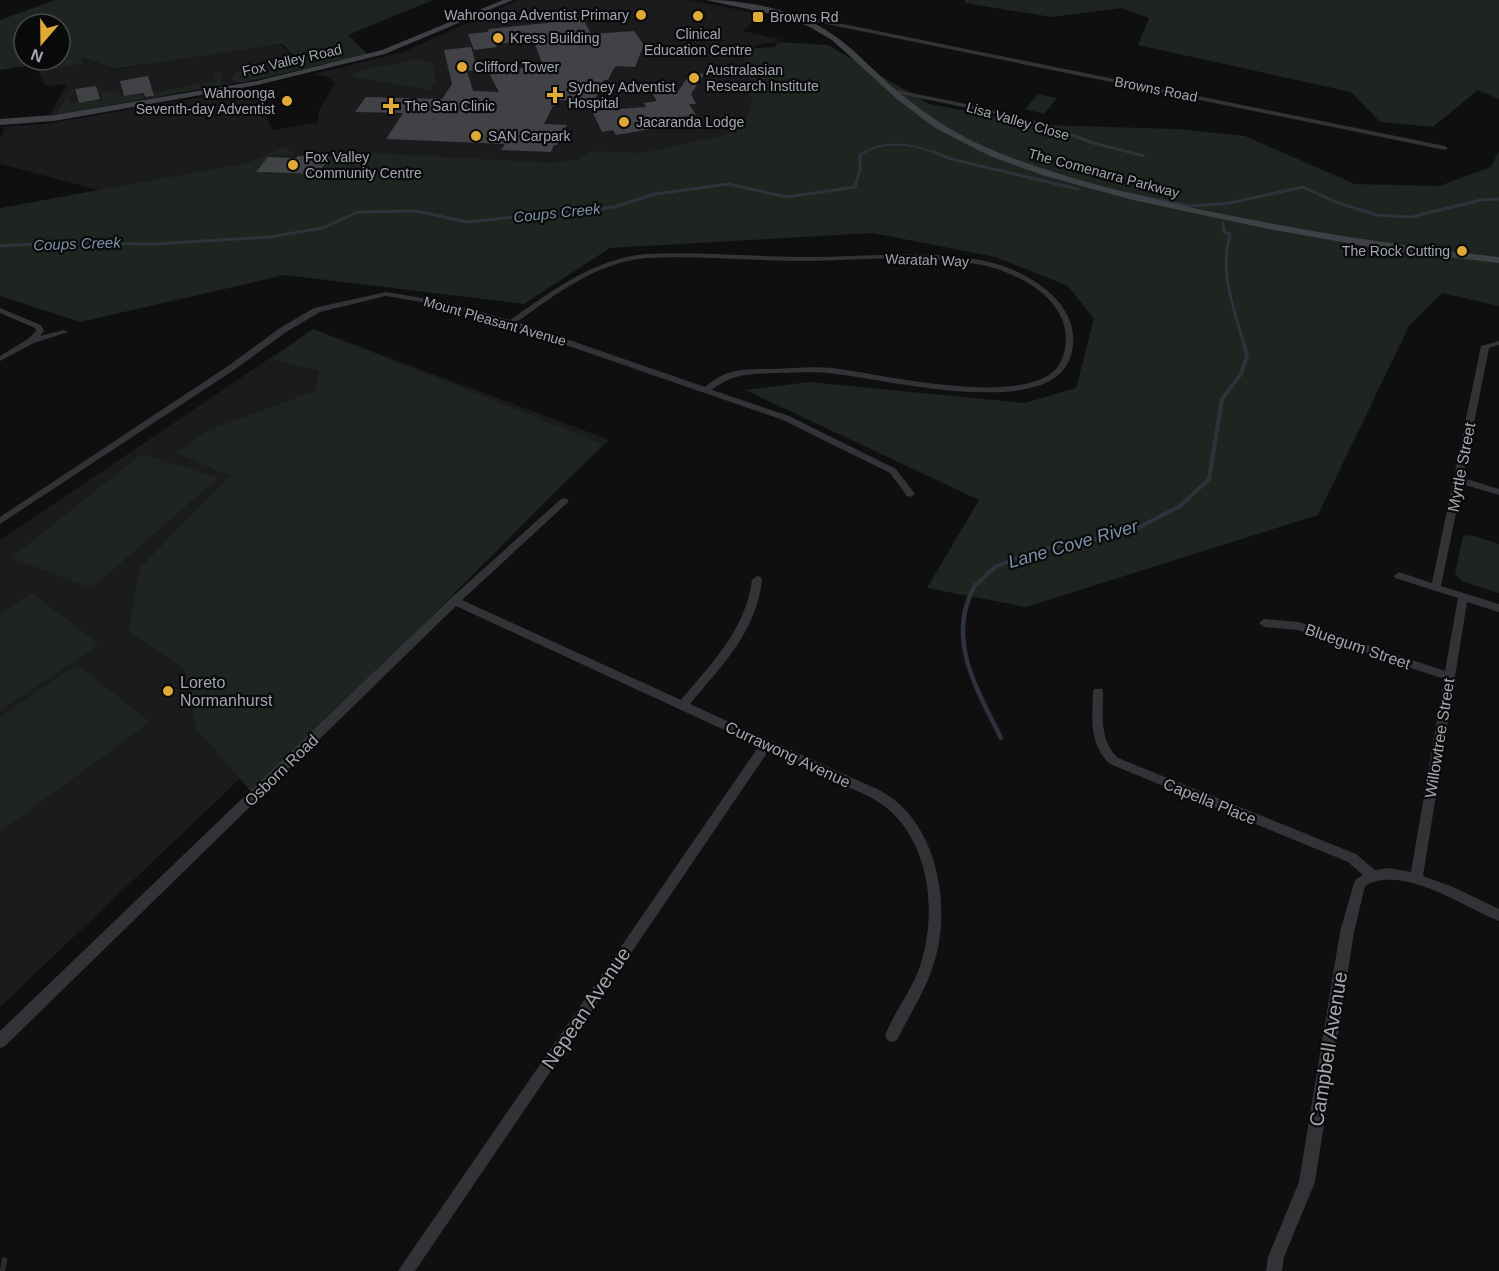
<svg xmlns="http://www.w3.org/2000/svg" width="1499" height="1271" font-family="Arial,sans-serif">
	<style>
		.built { fill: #1b1b1d }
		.green { fill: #1e241f; fill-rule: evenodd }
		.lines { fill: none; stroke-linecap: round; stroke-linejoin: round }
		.stream-far3 { stroke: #2c333a; stroke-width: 2 }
		.stream-far2 { stroke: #2c333a; stroke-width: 3 }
		.stream-far1 { stroke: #2c333a; stroke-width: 4 }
		.stream { stroke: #2c333a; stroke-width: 4.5 }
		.building { fill: #404246 }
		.highway-tunnel { stroke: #2c2d30; stroke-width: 26; stroke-dasharray: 26 14; stroke-linecap: butt }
		.street { fill: #323337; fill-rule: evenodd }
		.secondary { fill: #3f4045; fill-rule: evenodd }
		.poi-dot { fill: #e1aa36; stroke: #0a0a0b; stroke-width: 2 }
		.labels { text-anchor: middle; stroke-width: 4.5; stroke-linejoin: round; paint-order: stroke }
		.far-poi-label { font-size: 14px; fill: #a1a6b0; stroke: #0a0a0b; text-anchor: start }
		.far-street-label { font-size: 14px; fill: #a1a6b0; stroke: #0a0a0b }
		.far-water-label { font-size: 15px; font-style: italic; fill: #7a93a9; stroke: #0a0a0b }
		.street-label { font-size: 16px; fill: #a1a6b0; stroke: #0a0a0b }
		.poi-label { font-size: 16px; fill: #a1a6b0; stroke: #0a0a0b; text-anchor: start }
		.water-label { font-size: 18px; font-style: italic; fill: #7a93a9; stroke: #0a0a0b }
		.near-street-label { font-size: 20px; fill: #a1a6b0; stroke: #0a0a0b }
	</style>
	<rect width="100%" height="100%" fill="#0f0f10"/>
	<path class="built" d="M519,0H689L765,15L742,31L783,40L754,46L781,94L712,158L326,178L186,192L99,190L0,164V137L5,130L1,127L45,124L254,88L272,130L317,123L319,110L335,84L330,78L314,74L403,52Z
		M281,45L308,68L250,81L53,115L50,114L67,84L45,86L35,65L80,57L115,70L222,51Z
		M313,329L610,440L455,587L245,774L0,1007V540Z"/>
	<path class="green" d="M55,0H433L348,35L367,54L242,83L231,79L236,72L256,68L261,73L302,63L282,44L114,69L81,57L82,64L42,70L40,64L0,70V20ZM24,24H60V60H24Z
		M965,0H1499V99L1478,90L1433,127L1380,122L1351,92L1138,45L1149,18L1121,8L1051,17L965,3Z
		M777,42L828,45L929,104L1043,125L1177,129L1245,136L1355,184L1439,186L1491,167L1499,151V306L1442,293L1409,326L1318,515L1026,607L927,588L979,500L745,390L809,382L1025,403L1076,388L1094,319L1068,286L995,257L873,233L610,248L524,304L285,275L80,322L0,296V208L247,163L285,147L295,154L272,155L264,174H317L334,151L554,163L576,160L591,151L643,153L722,136L744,126L752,100L746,81L751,80L745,49L775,47Z
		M420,59L433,63L436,82L430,90L353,77V72Z
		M213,73H222L221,85L152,98V93L216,81Z
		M72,89L74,92L69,97V103L101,100V93L118,90L121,97L142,94L145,99L59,114L57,112Z
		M1038,94L1057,98L1044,114L1025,109Z
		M313,329L603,444L254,795L196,728L185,669L129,631L140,568L229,476L177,453L209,430L315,391L319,371L272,359Z
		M142,454L218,478L92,588L11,558Z
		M1471,535L1499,544V593L1461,581L1455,573L1463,536Z
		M32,593L99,644L0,710V613Z
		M77,665L150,722L0,832V717Z"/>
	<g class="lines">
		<path class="stream-far3" d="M863,153C886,139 913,144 937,153"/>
		<path class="stream-far2" d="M933,152L951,159L1078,189
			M1125,193L1190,206L1232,203
			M1229,203L1303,187L1338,203L1377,215L1411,217L1481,200L1499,199
			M1223,223L1224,232L1230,234C1219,273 1234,308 1244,345
			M0,246L51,243L155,244L269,237L323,228L358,212L416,211L467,222L614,207L655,194L728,184L787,197L855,187L860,170V155L865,152"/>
		<path class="stream-far1" d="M974,587L995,567L1030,552L1130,532L1180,506L1209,479L1222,399L1241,374L1247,356L1244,344"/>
		<path class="stream" d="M975,585C945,639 977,689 1001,738"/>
	</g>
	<path class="building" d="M583,19L591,34L634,31L644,45L635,67L616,66L613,70L608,80H604L591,109L586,101L556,100L544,124L567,125L557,145H554L551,152L501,150L505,144L386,139L403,113L355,112L366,97L442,99L452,84L444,50L471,47L478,70L467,71L473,91L499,92L489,73L543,65L533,40L495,44L497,47L474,50L468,34L487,32L489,29Z
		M691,72L704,74L691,94L696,104H689L696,115L682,117L686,123L616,135L613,130L602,132L592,111L646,107L644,103L657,101L652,93L679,90Z
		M148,76L154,96L146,97L143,93L124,96L120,81Z
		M96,86L100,99L79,103L75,89Z
		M298,156L330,157L317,174L256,172L268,157L296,158Z"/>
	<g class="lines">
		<path class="highway-tunnel" d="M0,1270L5,1271"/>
		<path class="street" d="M784,12L1445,146L1448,148L1445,150L782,15Z
			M892,89L986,108L1050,125L1095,142L1146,155L1143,157L1091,144L1046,127L983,111L890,92V90Z
			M646,254C699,251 752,257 805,257C853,257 902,252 950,256C968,258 987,260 1003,266C1041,279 1086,312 1070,358C1049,421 885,379 835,374C816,371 796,373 776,373C752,374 732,373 712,390L789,416L896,469L915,494L910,497L907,496L890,473L783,420L508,325L445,306L386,296L320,312L286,332L234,370L0,524V517L228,366L280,328L314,308L386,292L446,302L510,320C552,291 593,259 646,254ZM646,258C699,255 752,261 805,261C850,261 896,255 941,260C961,262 981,263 1000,270C1037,283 1079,313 1062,359C1041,414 878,373 832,368C813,366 793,368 773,369C758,369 743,368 728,373C719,376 712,381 705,387L517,322C556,294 596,263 646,258Z
			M0,308L41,325L44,331L40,336L64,330L68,332L34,343L0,361V356L28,339L36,331L35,328L0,313Z
			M1499,341V345L1489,348L1463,478L1499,489V495L1462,484L1441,586L1499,604V612L1467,602L1423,876L1453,887L1499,909V921C1463,907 1403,864 1365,886L1354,932L1315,1182L1284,1257L1282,1271H1266L1268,1257L1299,1182L1340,932L1354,883L1356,879L1363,875L1348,862L1110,764C1089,744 1092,719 1093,692L1094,689H1102L1103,692C1103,716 1099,740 1118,758L1356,854L1375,870L1389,868L1411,872L1444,679L1298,630L1264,627L1259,623L1264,619L1299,622L1445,671L1458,598L1395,578L1394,576L1399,572L1432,583L1481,346Z
			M564,498L567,499L569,501L567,503L462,600L681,700C712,662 745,631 752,580L757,576L761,577L762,580C756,633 722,665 690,704L879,790C938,820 953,909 933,966C925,992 909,1015 897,1040L892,1042L887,1040L885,1035C895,1011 912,990 920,966C938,912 930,837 880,803C869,795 856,791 843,785C818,774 793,762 769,750L415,1271H398L759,746L456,606L5,1046L0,1048V1031L451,598L561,499Z"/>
		<path class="secondary" d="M503,0H513L385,54L257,85L54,121L0,125V119L54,115L257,81L382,50Z
			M706,0C747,0 798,10 832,34C853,48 871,68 890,85C923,113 957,136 997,152C1062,178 1130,194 1198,209C1298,230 1398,246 1499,257V263L1382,249L1268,229L1133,200L1045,176L990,156L935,128L897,99L832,40L808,26L780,16Z"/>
	</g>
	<g class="poi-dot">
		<circle cx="641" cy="15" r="6"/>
		<circle cx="698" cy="16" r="6"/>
		<rect x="752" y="11" width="12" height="12" rx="3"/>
		<circle cx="498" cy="38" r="6"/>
		<circle cx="462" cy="67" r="6"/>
		<circle cx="694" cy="78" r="6"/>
		<path d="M552 86h6v6h6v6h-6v6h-6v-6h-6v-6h6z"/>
		<circle cx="287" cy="101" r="6"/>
		<path d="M388 97h6v6h6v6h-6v6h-6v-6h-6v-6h6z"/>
		<circle cx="624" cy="122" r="6"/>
		<circle cx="476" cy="136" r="6"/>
		<circle cx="293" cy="165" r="6"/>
		<circle cx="1462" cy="251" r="6"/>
		<circle cx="168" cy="691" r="6"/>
	</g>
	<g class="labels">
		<g class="far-poi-label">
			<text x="629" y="20" text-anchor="end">Wahroonga Adventist Primary</text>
			<text x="770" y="22">Browns Rd</text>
			<text x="698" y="39" text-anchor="middle">Clinical<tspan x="698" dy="16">Education Centre</tspan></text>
			<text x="510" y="43">Kress Building</text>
			<text x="474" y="72">Clifford Tower</text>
			<text x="706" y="75">Australasian<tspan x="706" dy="16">Research Institute</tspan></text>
			<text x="568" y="92">Sydney Adventist<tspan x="568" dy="16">Hospital</tspan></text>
			<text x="275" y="98" text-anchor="end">Wahroonga<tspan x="275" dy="16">Seventh-day Adventist</tspan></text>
			<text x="404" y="111">The San Clinic</text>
			<text x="636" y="127">Jacaranda Lodge</text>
			<text x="488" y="141">SAN Carpark</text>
			<text x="305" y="162">Fox Valley<tspan x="305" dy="16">Community Centre</tspan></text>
			<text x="1450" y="256" text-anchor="end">The Rock Cutting</text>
		</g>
		<g class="far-street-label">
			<text transform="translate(292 60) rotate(-13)" y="5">Fox Valley Road</text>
			<text transform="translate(1156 89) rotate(11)" y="5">Browns Road</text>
			<text transform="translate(1018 121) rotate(16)" y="5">Lisa Valley Close</text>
			<text transform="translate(1104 173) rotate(15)" y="5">The Comenarra Parkway</text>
			<text transform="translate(927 260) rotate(2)" y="5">Waratah Way</text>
			<text transform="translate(495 321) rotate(16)" y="5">Mount Pleasant Avenue</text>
		</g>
		<g class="far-water-label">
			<text transform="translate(557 213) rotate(-6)" y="5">Coups Creek</text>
			<text transform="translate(77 244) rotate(-2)" y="5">Coups Creek</text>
		</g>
		<g class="street-label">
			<text transform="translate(1461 467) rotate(-79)" y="6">Myrtle Street</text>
			<text transform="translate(1358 646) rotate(19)" y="6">Bluegum Street</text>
			<text transform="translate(1439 738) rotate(-81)" y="6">Willowtree Street</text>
			<text transform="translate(788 754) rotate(25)" y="6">Currawong Avenue</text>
			<text transform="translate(281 770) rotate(-44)" y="6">Osborn Road</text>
			<text transform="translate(1210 801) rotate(22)" y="6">Capella Place</text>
		</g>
		<g class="poi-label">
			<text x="180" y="688">Loreto<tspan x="180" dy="18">Normanhurst</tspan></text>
		</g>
		<g class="water-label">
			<text transform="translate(1073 544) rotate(-16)" y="6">Lane Cove River</text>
		</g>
		<g class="near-street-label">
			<text transform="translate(586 1008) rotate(-56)" y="7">Nepean Avenue</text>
			<text transform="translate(1328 1049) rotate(-81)" y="7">Campbell Avenue</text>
		</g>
	</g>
	<g transform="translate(42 42) rotate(200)"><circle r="28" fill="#0a0a0b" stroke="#46484d" stroke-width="1.5"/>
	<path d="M0-4.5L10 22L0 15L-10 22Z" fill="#e1aa36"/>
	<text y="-9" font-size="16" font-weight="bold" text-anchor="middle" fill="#a1a6b0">N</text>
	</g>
</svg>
